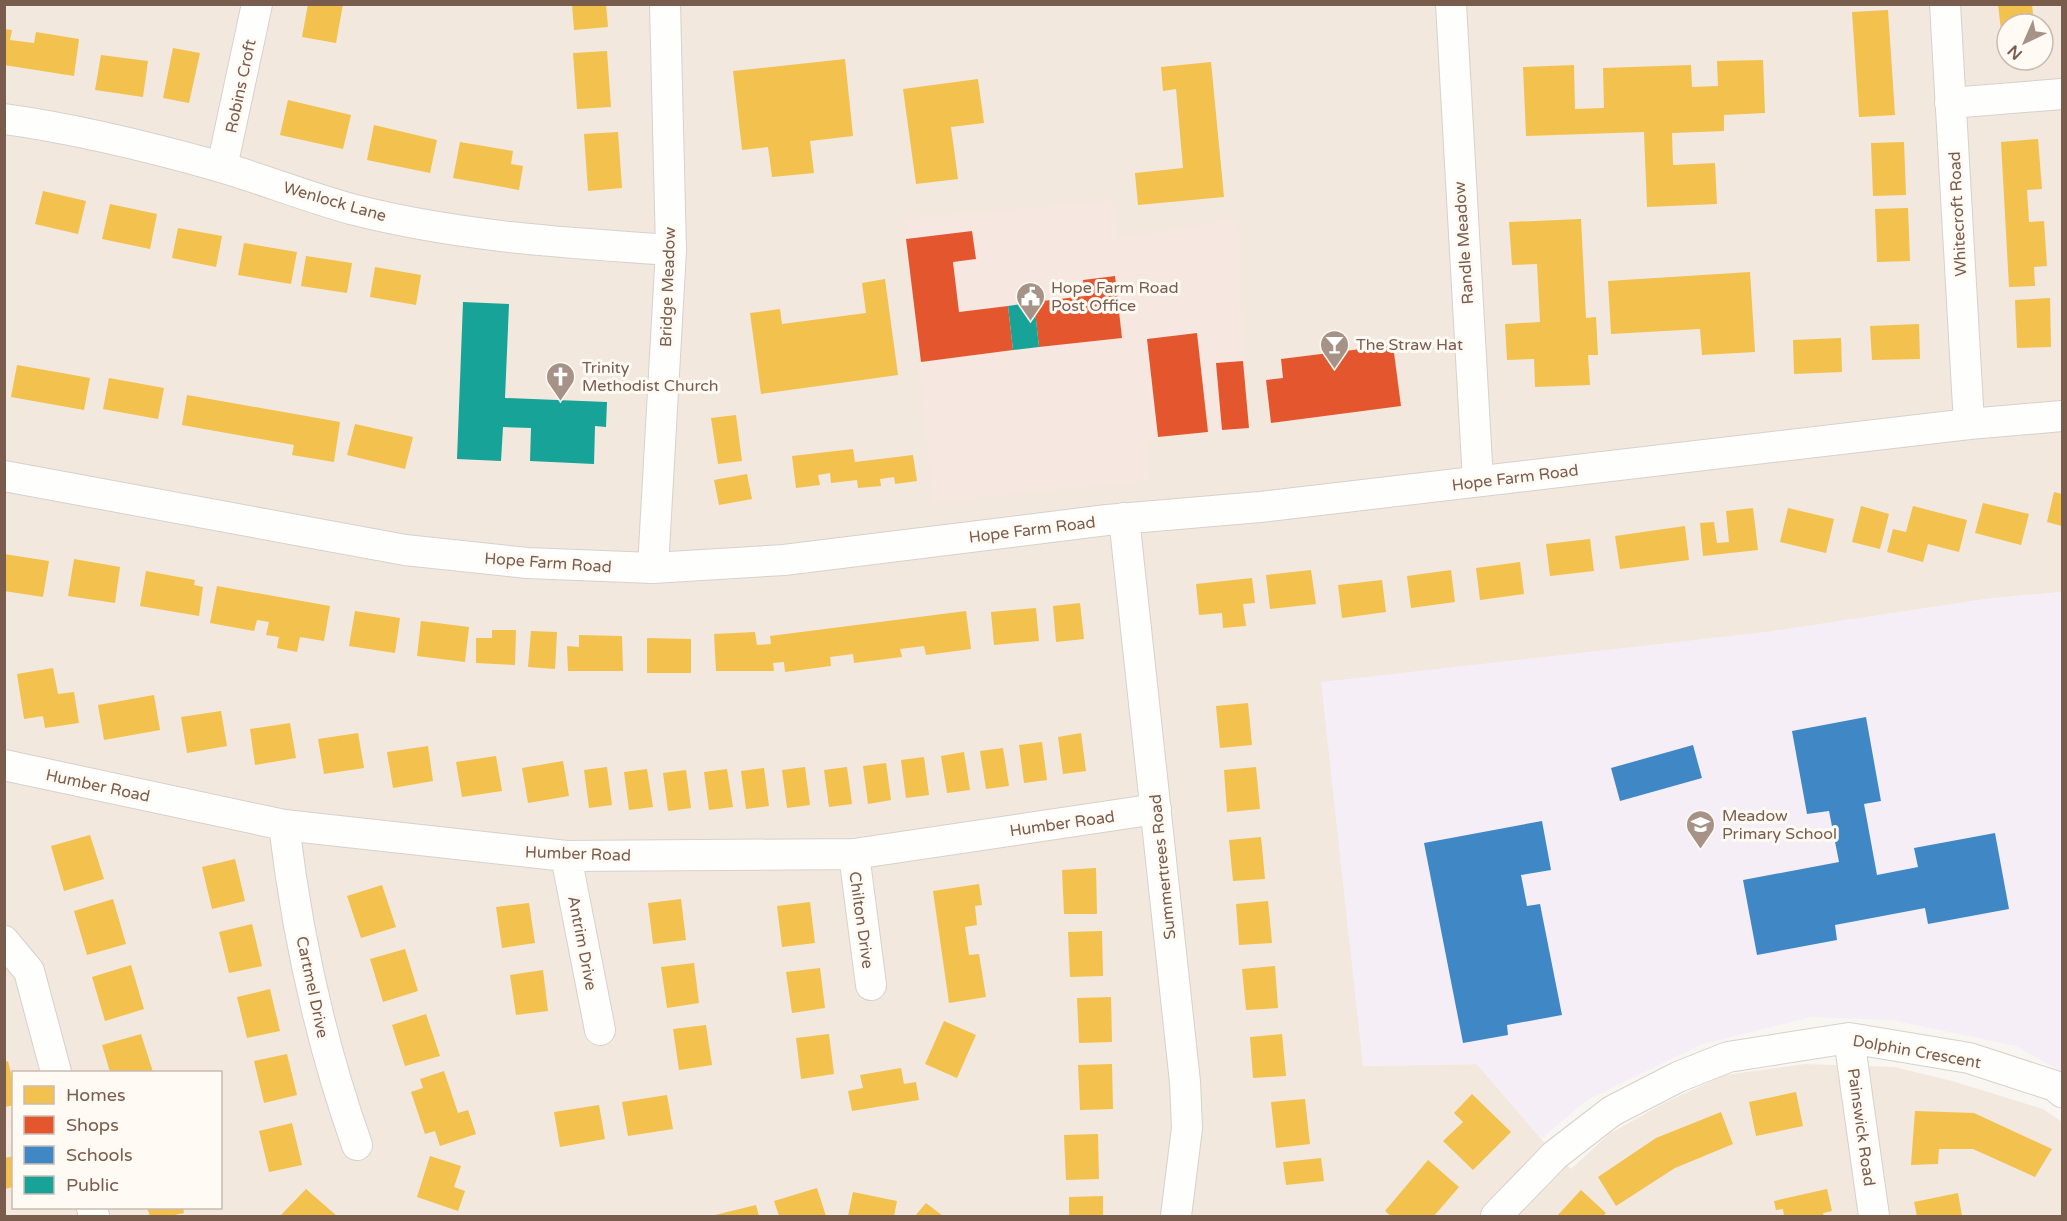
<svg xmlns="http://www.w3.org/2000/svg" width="2067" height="1221" font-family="'Varela Round',sans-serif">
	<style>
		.residential { fill: #f2e8de; fill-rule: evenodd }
		.commercial { fill: #f6e8e1 }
		.education { fill: #f6eef6 }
		.homes { fill: #f2c14e }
		.shops { fill: #e4572e }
		.schools { fill: #3f88c5 }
		.public { fill: #17a398 }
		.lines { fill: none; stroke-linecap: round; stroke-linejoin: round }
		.minor-casing { stroke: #d7d1cb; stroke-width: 32 }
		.minor { stroke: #fefefd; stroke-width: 30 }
		.labels { text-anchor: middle; stroke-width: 6; stroke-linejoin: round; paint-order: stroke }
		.street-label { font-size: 16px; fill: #7a5c4d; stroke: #fffaf3 }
		.poi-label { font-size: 16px; fill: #7a5c4d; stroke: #fffaf3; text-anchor: start }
	</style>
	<rect width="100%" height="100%" fill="#f9f5f0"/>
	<path class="residential" d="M5,5H2062V592L1986,599L1774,631L1363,1066L1477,1064L1555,1155L1571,1169L1609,1134L1666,1102L1725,1075L1805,1064L1894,1067L1952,1081L2043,1109L2062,1122V1216H5ZM2007,24H2043V60H2007ZM14,1072H220V1208H14Z"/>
	<path class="commercial" d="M1113,201L1118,238L1238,220L1243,361L1249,428L1145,439L1149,480L933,502L905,219Z"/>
	<path class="education" d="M2062,592V1072L2016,1046L1892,1020L1811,1017L1700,1045L1587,1100L1541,1139L1477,1064L1363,1066L1321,682L1774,631L1986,599Z"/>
	<path class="homes" d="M308,4H343L336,43L302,37Z
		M572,4H606L608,27L574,30Z
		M1998,4H2032L2034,24H2007V30H2001Z
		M1888,10L1895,115L1859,117L1852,12Z
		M4,29L12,30L10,40L34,43L36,32L79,39L74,76L4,65Z
		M173,48L200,53L189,103L163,98Z
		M607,51L611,107L577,109L573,53Z
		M101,55L148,61L143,97L95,90Z
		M845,59L853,136L810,141L814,173L772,177L768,147L742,150L733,71Z
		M1763,60L1765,113L1724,115V131L1672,133L1673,165L1715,163L1717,204L1647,207L1644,132L1526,136L1523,67L1574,65L1575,109L1604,108L1603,68L1691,65L1692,87L1718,86L1717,61Z
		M1211,62L1224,197L1138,205L1135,173L1183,168L1176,89L1163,91L1161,67Z
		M978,79L984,123L951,127L958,179L916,184L903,89Z
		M288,100L351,115L343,149L280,135Z
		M374,125L437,140L430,173L367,160Z
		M618,132L622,188L588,191L584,134Z
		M2038,139L2042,189L2027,190L2029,222L2044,221L2047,266L2034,267L2035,286L2009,287L2001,142Z
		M460,142L513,151L511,164L523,166L519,190L453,178Z
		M1904,142L1906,195L1873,196L1871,143Z
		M43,191L86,201L78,234L35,224Z
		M110,204L157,214L150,249L102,239Z
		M1908,208L1910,261L1877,262L1875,209Z
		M1581,219L1586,318L1596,317L1598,355H1588L1590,385L1535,387L1534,359L1507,360L1505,324L1540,322L1537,264L1512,265L1509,222Z
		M178,228L222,236L216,267L172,258Z
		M244,243L297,252L291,284L238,275Z
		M306,256L352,263L347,293L301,286Z
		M375,267L421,275L416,305L370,297Z
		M1750,272L1755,352L1702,355L1700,329L1611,334L1608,281Z
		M885,279L898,375L761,394L750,313L780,309L782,324L866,313L862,283Z
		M2050,298L2051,347L2017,348L2015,300Z
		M1919,324L1920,359L1872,360L1870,326Z
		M1841,338L1842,372L1794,374L1793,340Z
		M17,365L90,378L84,410L11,397Z
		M109,378L164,388L158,419L103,409Z
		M187,395L340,422L334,462L292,455L294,445L182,425Z
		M736,415L742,461L718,464L711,418Z
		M355,424L413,437L405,469L347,455Z
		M853,449L855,462L913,455L917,481L895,484L894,477L880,479L881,486L858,488L857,480L831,483L830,473L818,475L820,485L796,488L792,456Z
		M747,474L752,499L719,505L714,480Z
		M2054,492L2062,494V526L2047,522Z
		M1983,503L2029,514L2021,545L1975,533Z
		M1861,506L1889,514L1880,549L1852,542Z
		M1913,506L1967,520L1959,552L1928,544L1923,562L1887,552L1893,529L1906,532Z
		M1753,508L1758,550L1703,556L1700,523L1714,522L1717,543L1729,542L1726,511Z
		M1788,508L1834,519L1826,553L1780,542Z
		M1685,526L1689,560L1620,569L1615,536Z
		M1590,539L1594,571L1550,576L1546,544Z
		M4,554L49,561L43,597L4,591Z
		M74,559L120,567L115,603L68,596Z
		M1520,562L1524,594L1480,600L1476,568Z
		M1311,570L1316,604L1270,609L1266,575Z
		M1451,570L1455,602L1411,608L1407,576Z
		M146,571L195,580L194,585L203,587L199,616L140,606Z
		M1252,578L1255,603L1243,604L1246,626L1223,628L1222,613L1199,615L1196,584Z
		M1382,580L1386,612L1342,618L1338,585Z
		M217,586L330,606L324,641L300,637L297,652L277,648L279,637L266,635L269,622L257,620L254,631L210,623Z
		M1080,603L1084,639L1056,642L1053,606Z
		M1036,608L1039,641L994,645L991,612Z
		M355,611L400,618L395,653L349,646Z
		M966,611L971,649L926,655L924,646L900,649L902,657L854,663L853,654L830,657L831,666L785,672L784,662L773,663L774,671H716L714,634L755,632L757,645L771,644L770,636Z
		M421,621L469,627L465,662L417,656Z
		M492,630H516L515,665L476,663V638H492Z
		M531,631L557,632L555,669L528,667Z
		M579,635L622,636L623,671H568L567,646L579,647Z
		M647,638L691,639V673H647Z
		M53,668L58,694L74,692L79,723L45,728L43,716L24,719L17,674Z
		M154,695L160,730L104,740L98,705Z
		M1248,703L1252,745L1220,748L1216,706Z
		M221,711L227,746L187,753L181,717Z
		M290,723L296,758L255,765L250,729Z
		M358,733L364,768L324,774L318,739Z
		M1081,733L1086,771L1063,774L1058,737Z
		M1042,742L1047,780L1024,783L1019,745Z
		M428,746L433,781L393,788L387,752Z
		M1003,748L1009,786L986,789L980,751Z
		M964,752L970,790L947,793L941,756Z
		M496,756L502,791L462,797L456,762Z
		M924,757L929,795L906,798L901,760Z
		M563,761L569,796L528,803L522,768Z
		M886,763L891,800L868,804L863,766Z
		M607,767L612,805L589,808L584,770Z
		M805,767L810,805L787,808L782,770Z
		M847,767L852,804L829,807L824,770Z
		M1256,767L1260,809L1227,812L1224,770Z
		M764,768L769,806L746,809L741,771Z
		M647,769L653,807L629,810L624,772Z
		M727,769L733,807L709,810L704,772Z
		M686,770L691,808L668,811L663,773Z
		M90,835L104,879L64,891L51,846Z
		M1261,837L1265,879L1233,881L1229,840Z
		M235,859L245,901L212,909L202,867Z
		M1096,868L1097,914H1064L1062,870Z
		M979,884L982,905L975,906L977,925L965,927L969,955L979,954L986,997L949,1003L933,891Z
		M382,885L396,927L361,938L347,896Z
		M113,899L126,944L87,955L74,911Z
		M681,899L686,940L653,944L648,903Z
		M1268,901L1272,943L1239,945L1236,904Z
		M810,902L815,943L782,947L777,906Z
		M529,903L535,943L502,948L496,907Z
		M252,924L262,966L229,973L219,932Z
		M1102,931L1103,976L1070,977L1068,932Z
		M405,949L418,991L383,1002L370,959Z
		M694,963L699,1003L667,1008L661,967Z
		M131,965L144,1009L105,1021L92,977Z
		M1275,966L1278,1008L1246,1010L1242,969Z
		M820,968L825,1008L792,1013L786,972Z
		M543,970L548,1011L516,1015L510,975Z
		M270,989L280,1031L247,1038L237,997Z
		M1111,997L1112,1042L1079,1043L1077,998Z
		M426,1014L440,1056L405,1066L392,1025Z
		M944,1021L976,1035L957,1078L925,1064Z
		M706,1025L712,1065L679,1070L673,1029Z
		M141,1034L153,1072H110L102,1045Z
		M829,1034L834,1074L801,1079L796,1038Z
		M1282,1034L1286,1076L1253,1078L1250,1037Z
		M287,1054L297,1095L264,1103L254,1061Z
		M8,1061L14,1086V1105L5,1107V1062Z
		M1112,1064L1113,1109L1080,1110L1078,1065Z
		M901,1068L904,1084L916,1082L919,1100L852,1111L848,1091L863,1088L860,1075Z
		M444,1071L458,1113L468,1110L476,1134L440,1146L435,1131L425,1134L411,1092L423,1088L420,1079Z
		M1796,1092L1803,1126L1756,1136L1749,1102Z
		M1472,1094L1511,1132L1473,1170L1443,1141L1463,1122L1454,1113Z
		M667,1095L673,1129L628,1136L622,1102Z
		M1305,1099L1310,1144L1276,1148L1271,1102Z
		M599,1105L605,1139L560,1147L554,1112Z
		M1915,1111L1974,1113L2052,1149L2035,1177L1973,1149H1939L1938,1164L1911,1165Z
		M1721,1112L1733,1144L1675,1168L1616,1206L1598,1177L1656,1138Z
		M292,1123L302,1165L269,1172L259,1131Z
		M1098,1134L1099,1179L1066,1180L1064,1135Z
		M14,1156V1187L4,1189V1158Z
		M430,1156L461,1166L454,1187L465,1191L458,1211L417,1197Z
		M1321,1158L1324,1181L1286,1185L1283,1162Z
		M1428,1160L1459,1187L1434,1216H1391L1385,1211Z
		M817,1188L826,1216H779L774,1201Z
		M306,1189L322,1203L337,1216H280Z
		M1827,1189L1832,1211L1823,1213L1824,1216H1784L1783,1209L1776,1210L1774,1201Z
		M1581,1190L1606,1213L1603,1216H1557Z
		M853,1192L897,1201L894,1216H848Z
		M1958,1193L1962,1216H1917L1914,1202Z
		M1103,1196V1216H1069V1197Z
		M926,1203L943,1216H915Z
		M756,1205L759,1216H711Z
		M147,1208H183L184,1213L170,1216H150Z"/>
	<path class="shops" d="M972,231L976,259L953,262L959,312L1008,306L1013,350L921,362L906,239Z
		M1115,276L1122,338L1039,347L1034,302L1085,296L1083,280Z
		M1197,333L1208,432L1158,437L1147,339Z
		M1393,345L1401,406L1271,423L1266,380L1283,378L1281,359Z
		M1243,361L1249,428L1222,430L1216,363Z"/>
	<path class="schools" d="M1866,717L1881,801L1864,804L1877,875L1918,867L1914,848L1995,833L2009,909L1928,924L1925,908L1835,925L1837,940L1757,955L1743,880L1839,862L1829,811L1807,814L1792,731Z
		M1693,745L1702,778L1620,801L1611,768Z
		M1542,821L1551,870L1521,875L1527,906L1540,904L1562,1015L1507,1025L1508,1035L1463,1043L1424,843Z"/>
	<path class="public" d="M463,302L509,304L505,398L607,402L606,427L595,426L594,464L530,461L531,428L503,427L501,461L457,459Z
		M1034,302L1039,347L1013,350L1008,306Z"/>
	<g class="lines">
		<defs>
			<path id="minor" d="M1451,4L1478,481
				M1945,4L1969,424
				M1950,103L2062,94
				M4,119C78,129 150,147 221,167C265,180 307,197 351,209C456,236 563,243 671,250
				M222,167L257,4
				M4,476L405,550L527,563L653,568L784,560L1107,520L1260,507L1969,424L2062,416
				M1124,518L1185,1082L1187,1128L1176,1216
				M653,568L671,250L665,4
				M4,765L284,825L566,856L854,854L1156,809
				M284,825C297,934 320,1041 357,1145
				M854,854L871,985
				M566,856L600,1030
				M4,941L29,971L56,1072
				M1849,1038L1874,1216
				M92,1208L94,1216
				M1496,1216L1555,1155L1612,1111L1678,1077L1728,1057L1849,1038L1969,1058L2055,1086L2062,1092"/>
		</defs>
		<use href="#minor" class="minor-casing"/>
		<use href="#minor" class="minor"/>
	</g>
	<defs>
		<symbol id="civic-pin" viewBox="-11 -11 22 30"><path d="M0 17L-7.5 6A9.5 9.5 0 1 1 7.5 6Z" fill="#a69286" stroke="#fffaf3"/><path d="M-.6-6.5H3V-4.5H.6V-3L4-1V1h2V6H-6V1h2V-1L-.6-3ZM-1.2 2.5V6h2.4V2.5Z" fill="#fff"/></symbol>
		<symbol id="bar-pin" viewBox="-11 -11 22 30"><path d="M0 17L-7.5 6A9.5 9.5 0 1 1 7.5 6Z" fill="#a69286" stroke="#fffaf3"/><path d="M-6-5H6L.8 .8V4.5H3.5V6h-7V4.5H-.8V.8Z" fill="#fff"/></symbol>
		<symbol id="church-pin" viewBox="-11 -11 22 30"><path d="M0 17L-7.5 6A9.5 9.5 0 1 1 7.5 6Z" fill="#a69286" stroke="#fffaf3"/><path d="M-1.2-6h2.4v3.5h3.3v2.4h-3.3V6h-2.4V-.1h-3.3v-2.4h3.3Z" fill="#fff"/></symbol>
		<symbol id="school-pin" viewBox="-11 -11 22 30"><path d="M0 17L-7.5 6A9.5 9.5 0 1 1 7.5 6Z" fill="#a69286" stroke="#fffaf3"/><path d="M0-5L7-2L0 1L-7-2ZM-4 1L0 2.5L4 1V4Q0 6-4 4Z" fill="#fff"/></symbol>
	</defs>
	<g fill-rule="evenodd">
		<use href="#civic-pin" x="1014" y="280" width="33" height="45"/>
		<use href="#bar-pin" x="1318" y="328" width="33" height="45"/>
		<use href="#church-pin" x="544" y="360" width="33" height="45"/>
		<use href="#school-pin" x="1684" y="808" width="33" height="45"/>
	</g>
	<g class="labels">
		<g class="street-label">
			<text transform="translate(240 86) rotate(-78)" y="6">Robins Croft</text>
			<text transform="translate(335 201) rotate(16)" y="6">Wenlock Lane</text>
			<text transform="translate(1957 214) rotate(-93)" y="6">Whitecroft Road</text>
			<text transform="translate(1463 243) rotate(-94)" y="6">Randle Meadow</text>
			<text transform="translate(667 287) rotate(-88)" y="6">Bridge Meadow</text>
			<text transform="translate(1515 477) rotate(-7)" y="6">Hope Farm Road</text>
			<text transform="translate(1032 529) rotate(-7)" y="6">Hope Farm Road</text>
			<text transform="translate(548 562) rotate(4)" y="6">Hope Farm Road</text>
			<text transform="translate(98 785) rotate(12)" y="6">Humber Road</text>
			<text transform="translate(1062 823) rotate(-8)" y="6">Humber Road</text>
			<text transform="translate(578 853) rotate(2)" y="6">Humber Road</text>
			<text transform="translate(1162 867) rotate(-96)" y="6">Summertrees Road</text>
			<text transform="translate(862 920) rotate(82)" y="6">Chilton Drive</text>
			<text transform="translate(583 943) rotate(79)" y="6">Antrim Drive</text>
			<text transform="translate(313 987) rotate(78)" y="6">Cartmel Drive</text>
			<text transform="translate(1917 1051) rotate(10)" y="6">Dolphin Crescent</text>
			<text transform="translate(1862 1127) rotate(82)" y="6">Painswick Road</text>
		</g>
		<g class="poi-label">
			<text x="1051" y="293">Hope Farm Road<tspan x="1051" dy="18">Post Office</tspan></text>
			<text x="1356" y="350">The Straw Hat</text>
			<text x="582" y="373">Trinity<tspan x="582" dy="18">Methodist Church</tspan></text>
			<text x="1722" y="821">Meadow<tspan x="1722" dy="18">Primary School</tspan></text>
		</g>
	</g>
	<rect width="2067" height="1221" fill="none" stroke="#7a5c4d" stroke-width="12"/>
	<rect x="12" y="1071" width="210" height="138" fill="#fffaf3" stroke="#cabbb1" stroke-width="1.5"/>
	<rect x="24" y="1086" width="30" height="18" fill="#f2c14e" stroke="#cabbb1" stroke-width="1.5"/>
	<text x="66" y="1101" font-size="18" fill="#7a5c4d">Homes</text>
	<rect x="24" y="1116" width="30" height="18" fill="#e4572e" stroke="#cabbb1" stroke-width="1.5"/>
	<text x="66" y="1131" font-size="18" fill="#7a5c4d">Shops</text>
	<rect x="24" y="1146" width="30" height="18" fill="#3f88c5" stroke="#cabbb1" stroke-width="1.5"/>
	<text x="66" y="1161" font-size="18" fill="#7a5c4d">Schools</text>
	<rect x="24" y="1176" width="30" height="18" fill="#17a398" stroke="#cabbb1" stroke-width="1.5"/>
	<text x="66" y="1191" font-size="18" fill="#7a5c4d">Public</text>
	<g transform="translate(2025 42) rotate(224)"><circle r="28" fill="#fffaf3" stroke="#cabbb1" stroke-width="1.5"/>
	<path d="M0-4.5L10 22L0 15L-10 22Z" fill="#a69286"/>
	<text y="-9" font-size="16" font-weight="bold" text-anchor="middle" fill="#7a5c4d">N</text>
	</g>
</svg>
